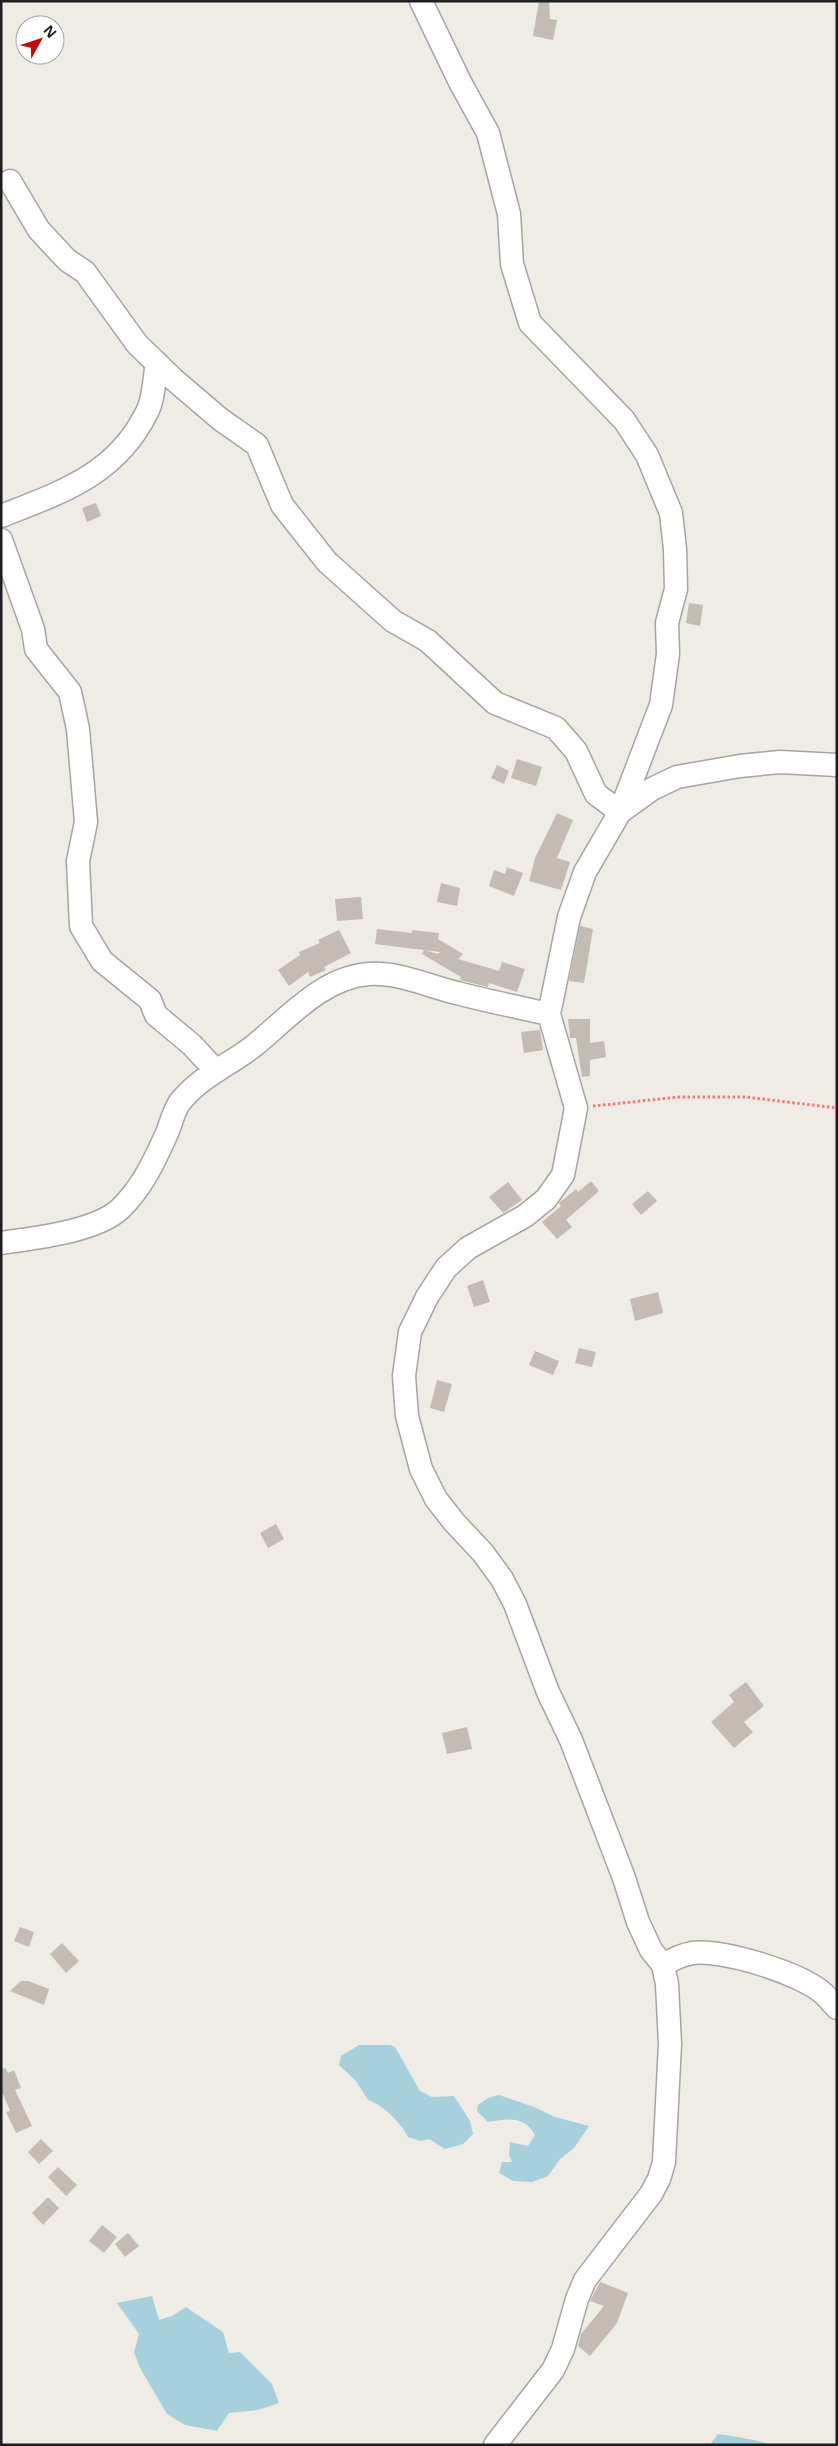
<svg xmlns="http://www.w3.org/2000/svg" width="838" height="2446" font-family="'Open Sans',sans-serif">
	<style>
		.water { fill: #a6d0db }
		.building { fill: #c3bbb4 }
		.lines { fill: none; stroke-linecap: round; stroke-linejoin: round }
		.minor-casing { stroke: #a5a5a5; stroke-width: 25 }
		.path { stroke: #f67b6f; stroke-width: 3; stroke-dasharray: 2.5 2.5; stroke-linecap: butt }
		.minor { stroke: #fff; stroke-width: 22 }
	</style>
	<rect width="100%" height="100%" fill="#efebe5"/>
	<path class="water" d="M359,2045H390L395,2047L420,2091L432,2097L454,2096L470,2121L473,2134L463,2144L445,2149L429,2139L420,2141L408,2137C402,2124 381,2103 368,2100L356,2081L339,2065L341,2056Z
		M499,2095L534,2107L555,2117L589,2126L574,2148L560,2159L548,2176L532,2182L513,2181L499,2173L502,2162H512L509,2155L510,2142L528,2146L535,2135C524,2115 508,2119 488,2122L477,2111L478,2105L488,2098Z
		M152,2296L159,2320L172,2316L186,2307L223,2332L229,2353L240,2352L272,2384L279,2403L258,2410L229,2413L217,2431L185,2425L167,2414L140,2368L134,2352L139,2334L117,2303Z
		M718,2434C727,2435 764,2441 770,2445H710Z"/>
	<path class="building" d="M539,1H549L550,19L557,20L553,40L533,36Z
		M96,503L101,516L87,522L82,508Z
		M689,603L703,605L700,626L686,623Z
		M517,759L542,767L536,786L511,778Z
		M497,765L509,771L504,784L491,778Z
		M557,813L573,820L557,858L570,862L561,890L529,881L535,858Z
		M507,867L523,873L514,896L489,886L494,870L505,874Z
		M441,883L460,888L457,906L437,902Z
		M361,897L363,919L337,921L335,899Z
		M580,926L593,929L584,983L569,981Z
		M377,929L412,933V930L439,933L438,939L463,954L458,959L499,971L502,962L525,969L517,992L489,983L488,987L460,980L461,977L422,954L424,950L438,954L440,952L375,944Z
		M339,930L351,953L324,967L326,970L310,977L308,972L289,986L278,970L300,955L299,952L320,943L318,940Z
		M568,1019H590V1043L604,1041L606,1057L590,1060V1076L582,1077L576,1038H570Z
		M540,1030L543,1050L524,1053L521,1032Z
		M591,1181L599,1191L566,1220L572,1227L557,1239L542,1222L561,1206L559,1203L576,1189L578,1192Z
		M508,1182L522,1200L503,1213L489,1197Z
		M648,1191L657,1201L641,1215L632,1204Z
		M483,1280L490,1302L474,1307L467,1286Z
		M658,1292L663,1313L635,1321L630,1299Z
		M579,1348L596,1352L592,1367L575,1363Z
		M535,1351L559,1361L553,1375L529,1365Z
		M437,1380L452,1384L444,1412L430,1408Z
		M276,1524L284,1539L268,1548L260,1533Z
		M746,1682L764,1706L744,1722L753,1732L734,1748L711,1722L734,1702L729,1695Z
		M467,1727L472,1749L447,1754L442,1733Z
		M20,1927L34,1932L29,1947L14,1941Z
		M62,1943L79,1961L66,1973L50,1954Z
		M21,1981H28L49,1989L44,2005L10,1991Z
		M5,2068L8,2073L14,2070L21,2088L15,2090L32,2126L16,2133L6,2112L10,2111L3,2094L1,2095V2069Z
		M41,2139L53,2151L39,2164L28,2152Z
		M58,2167L77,2185L66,2196L48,2177Z
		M48,2197L59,2208L43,2225L32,2213Z
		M102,2225L117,2237L104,2253L89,2241Z
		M128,2233L139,2246L125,2257L115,2244Z
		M600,2282L628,2293L617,2323L590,2356L578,2346L581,2334L604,2306L590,2301Z"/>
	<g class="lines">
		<defs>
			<path id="minor" d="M10,181L39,230L67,260L85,272L137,344L172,378L220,419L257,445L282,505L327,562L393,621L428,641L495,703L556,728L576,751L596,794L620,812L661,705L668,654L667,623L676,589L675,549L671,513L647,455L624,420L530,323L512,264L509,214L488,133L460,82L421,1
				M1,516C62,492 116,475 147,412C154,399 154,378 157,363
				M1,540L33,629L36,649L70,692L78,729L86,822L78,861L81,926L102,961L150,1000L156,1015L192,1045L215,1070
				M549,1014L569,917L585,872L620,812L652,789L677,777L740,766L780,762L837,765
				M1,1243C34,1238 95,1232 120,1209C142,1188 155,1160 167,1133C171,1123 174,1110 180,1102C202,1075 230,1065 255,1045C288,1018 323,977 369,974C398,972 428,986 457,993C487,1001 518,1007 549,1014L576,1108L563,1175L546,1199L525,1216L468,1248L446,1268L427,1297L410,1332L404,1376L407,1416L421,1469L436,1499L454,1522L483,1553L502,1579L515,1604L548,1692L571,1740L624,1878L638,1922L651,1950L663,1965L667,1984L670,2044L664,2162L659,2179L651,2194L585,2280L577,2299L563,2349L553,2370L495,2445
				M663,1965C673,1959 681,1955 692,1953C722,1949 801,1973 824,1994C828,1998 832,2003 837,2008"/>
		</defs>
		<use href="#minor" class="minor-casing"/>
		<path class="path" d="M593,1106L680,1097H745L837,1108"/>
		<use href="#minor" class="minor"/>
	</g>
	<rect width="838" height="2446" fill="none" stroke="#1e1e1e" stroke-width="5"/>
	<g transform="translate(40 40) rotate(50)"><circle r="24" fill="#ffffff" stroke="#a5a5a5"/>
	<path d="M0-4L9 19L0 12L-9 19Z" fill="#c70608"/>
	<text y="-8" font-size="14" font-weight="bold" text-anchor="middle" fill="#1e1e1e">N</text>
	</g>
</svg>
